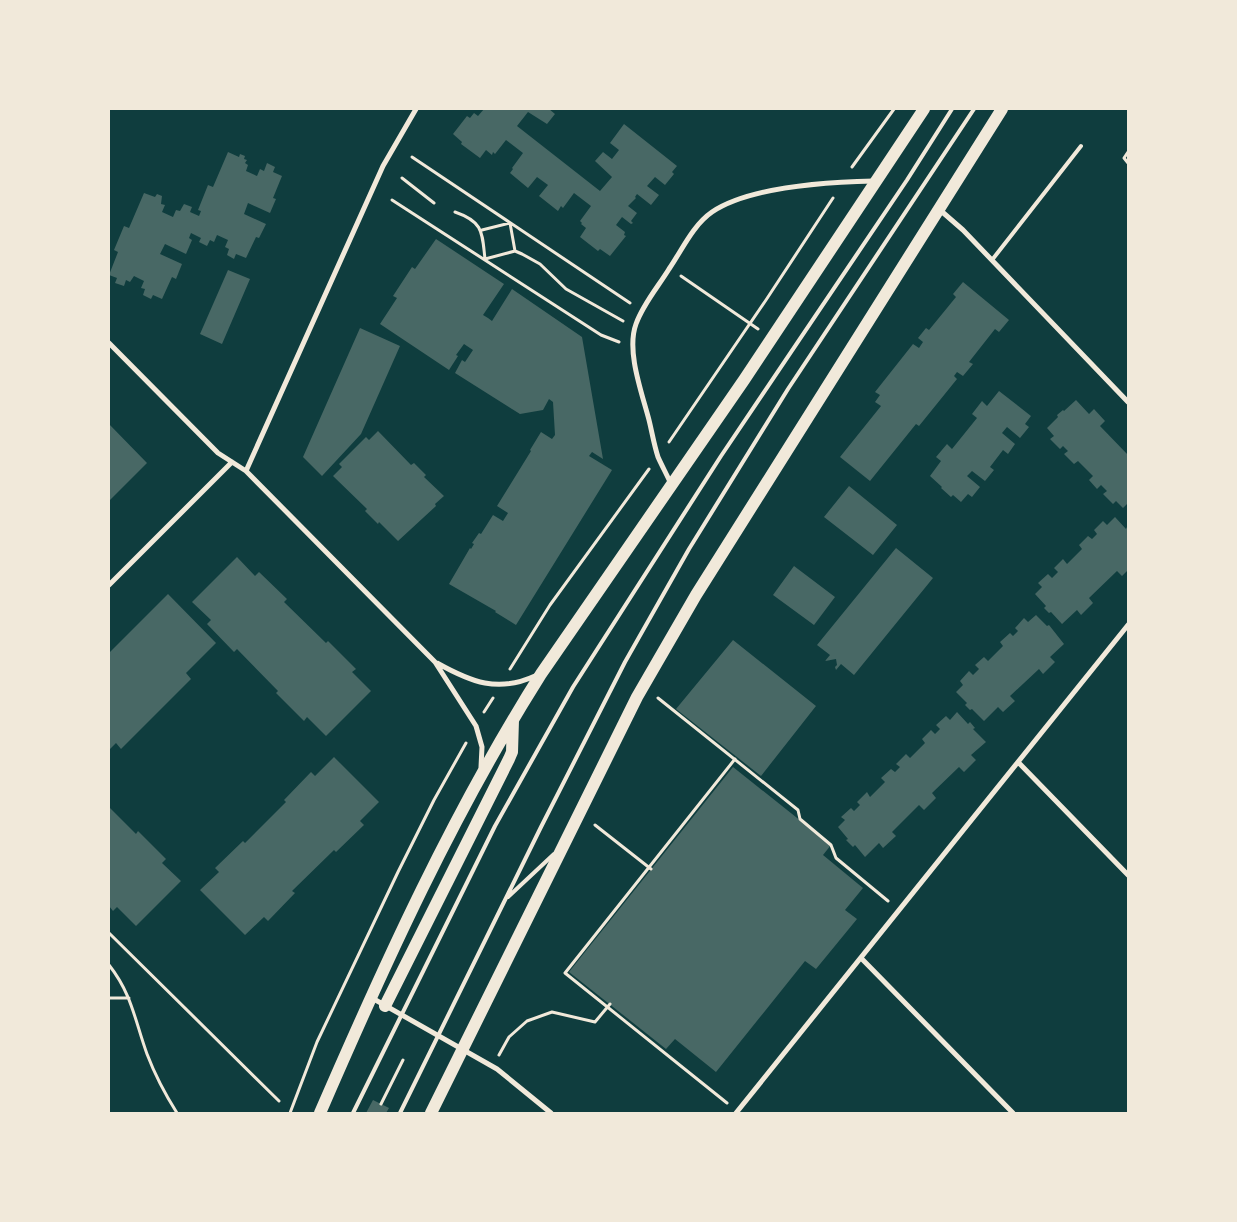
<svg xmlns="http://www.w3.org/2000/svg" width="1237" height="1222" font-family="Merriweather,serif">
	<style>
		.building { fill: #486865 }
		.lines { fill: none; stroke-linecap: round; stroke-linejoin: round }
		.path { stroke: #f1e9da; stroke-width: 3 }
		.service { stroke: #f1e9da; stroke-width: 4 }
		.minor { stroke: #f1e9da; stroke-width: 5 }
		.primary { stroke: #f1e9da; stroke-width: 12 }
	</style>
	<rect width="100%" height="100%" fill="#0f3d3e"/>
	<path class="building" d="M484,109H549L555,114L547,124L528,112L517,126L600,191L612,177L595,161L603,152L612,159L619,150L610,143L624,124L677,166L672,172L674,174L665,185L655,177L647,186L659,195L651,205L637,194L635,197L636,198L628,206L637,213L631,221L633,223L631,224L622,217L616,225L625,232L624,235L626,236L610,256L600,249L598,251L580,237L586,228L581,224L582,223L580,221L591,206L574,193L563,208L561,206L558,211L539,196L548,185L537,177L528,188L510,173L513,169L512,168L523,153L506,140L495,154L493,152L492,155L486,150L480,158L461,144L462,142L453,134L467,116L470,118L474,113L478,116Z
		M228,152L239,157L240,154L245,156L244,159L247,160L245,163L248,165L246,171L257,176L260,169L264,171L267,163L275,167L273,172L282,176L273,198L276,199L270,213L248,203L244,214L266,224L259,238L256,237L246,258L236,254L234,259L227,255L229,249L225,247L228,240L217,235L214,242L210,240L207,246L199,242L201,238L191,233L189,238L192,240L186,254L165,244L160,254L182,264L176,279L172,277L162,299L153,295L151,299L143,295L145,289L141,288L144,281L134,276L130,282L126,280L124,286L115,283L117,278L109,275L118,252L114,250L124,226L129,228L144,193L155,197L157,194L162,196L161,204L165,205L162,212L173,217L176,210L180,211L184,204L192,207L190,212L199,216L201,211L198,210L208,185L213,187Z
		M436,239L504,284L483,315L488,318L492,321L512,289L582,337L603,459L592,452L589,456L612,470L516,625L495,612L496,611L489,607L449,584L470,548L471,549L474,544L472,543L479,533L481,534L493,515L503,521L508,513L497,506L531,451L530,450L541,432L552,439L555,435L553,402L549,399L543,410L520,414L455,373L462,360L465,362L473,350L464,344L456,355L458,356L449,370L380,324L397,298L393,296L412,267L415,269Z
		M228,270L250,279L222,344L200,334Z
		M963,282L1009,320L999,332L995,329L969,362L973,364L963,376L957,372L954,376L957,379L919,426L916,424L870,481L840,457L881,406L875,402L880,395L875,392L913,344L919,348L923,342L918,338L926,328L929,330L956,297L953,294Z
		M360,328L400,346L361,434L322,476L303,457Z
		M999,391L1031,416L1025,424L1029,427L1020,438L1007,427L1002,433L1015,444L1008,454L1003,450L990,467L994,470L985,481L972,471L967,476L980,487L972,497L968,494L961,502L953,495L951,497L941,488L942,487L930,476L941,461L936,457L947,444L952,449L977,418L972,414L982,401L987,406Z
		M1076,400L1089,414L1094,409L1105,421L1100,426L1128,455V503L1123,508L1116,501L1113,504L1103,494L1107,491L1101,485L1097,489L1089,480L1093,476L1078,461L1074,464L1064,454L1068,451L1063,446L1060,449L1050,439L1054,436L1047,428L1058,417L1057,415L1063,410L1064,411Z
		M109,424L147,463L109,501Z
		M378,431L411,465L414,463L426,475L424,477L444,496L435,504L436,506L398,541L379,522L378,524L365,511L367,509L333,476L342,467L339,464L366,437L369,440Z
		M849,486L897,525L873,555L824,517Z
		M1115,517L1126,529L1127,527L1128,528V570L1122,576L1117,571L1089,598L1093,603L1081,615L1077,610L1062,624L1051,612L1049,613L1044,608L1046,606L1035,594L1042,587L1038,583L1048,574L1052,578L1058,572L1054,568L1063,559L1067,564L1082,549L1079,545L1088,536L1092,539L1097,534L1094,530L1103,521L1107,525Z
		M896,548L933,578L854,675L841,664L836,670L835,667L837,665L836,659L825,661L830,655L817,645Z
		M237,557L255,576L259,572L287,599L284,602L326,643L328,641L356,669L352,672L371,691L326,736L307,717L304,721L276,693L278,691L237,649L234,652L207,624L211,620L192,602Z
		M794,566L835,597L814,625L773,595Z
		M168,594L216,643L186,673L191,679L121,749L116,743L109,750V653Z
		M1036,615L1047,626L1049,625L1064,644L1050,657L1055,662L1043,674L1039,669L1010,696L1015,701L1003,712L998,707L984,721L972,709L970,710L965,705L967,703L956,692L963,685L960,681L969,671L973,675L979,669L975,665L984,657L988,661L1003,646L1000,642L1010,633L1013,636L1018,631L1015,628L1024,618L1028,622Z
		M733,640L816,706L761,776L676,709Z
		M957,712L968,724L970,722L975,728L973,729L986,742L971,755L976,760L964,772L959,767L932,793L936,798L924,810L919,805L892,832L896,836L883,848L879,843L865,857L855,845L853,847L846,840L848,839L838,827L845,820L841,817L851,808L854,811L860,805L857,802L867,792L870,797L885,782L881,778L891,769L895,772L900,767L896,764L906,754L910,758L925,743L922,739L931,730L935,734L940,729L936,725L946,716L950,720Z
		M334,757L379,802L360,821L364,825L336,852L334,850L292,891L295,893L268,921L264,917L245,935L200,890L219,872L215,868L243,841L245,843L286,802L284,800L311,772L315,776Z
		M733,767L831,845L823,855L863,888L845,910L857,919L816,969L805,961L716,1072L675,1039L666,1049L569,972Z
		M109,807L136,834L138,831L166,859L162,863L181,881L136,926L117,907L113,911L109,906Z
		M373,1100L389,1108L386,1113H366Z"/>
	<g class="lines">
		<path class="path" d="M1128,152L1124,158L1128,163
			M412,157L630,303
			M852,167L894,109
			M402,178L434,203
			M392,200L601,335L619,342
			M455,212C484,222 482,233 485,259L515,251L522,254L540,264L566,289L623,321
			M482,230L510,223L515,251
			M681,276L758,329
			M669,442L766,300L833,198
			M510,669L550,605L649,469
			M658,698L798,810L800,819L831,845L836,858L888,901
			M484,712L493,698
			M595,825L651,869
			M109,933L279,1101
			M109,965C132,994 135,1021 147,1054C155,1075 165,1094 177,1113
			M109,998H129
			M499,1055L509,1037L527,1021L552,1012L595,1022L610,1004
			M727,1103L565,973L735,759
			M381,1104L403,1060
			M290,1113L317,1042L398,872L434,800L466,743"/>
		<path class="service" d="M992,260L1081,146
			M508,897L554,854
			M353,1113L495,826L573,687L721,456L907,180L952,109
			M400,1113L541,827L625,662L689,549L788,389L974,109"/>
		<path class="minor" d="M940,210L963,230L1128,402
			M109,343L218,453L246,471L435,662L476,726L482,747L481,767
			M246,471L383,166L416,109
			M671,484C667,475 662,466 658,457C654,445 652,432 649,420C642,393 626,351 636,324C643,304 658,287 669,269C682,250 693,225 712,212C751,186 828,182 874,181
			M109,585L232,462
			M437,663C471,682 498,693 535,676
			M1018,762L1128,875
			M861,958L1013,1113
			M372,998L497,1069L551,1113
			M736,1113L1128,625"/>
		<path class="primary" d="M385,1006L509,759L512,752L513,720
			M320,1113C385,963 453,813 541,674L744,380L924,109
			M431,1113L637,697L696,595L1002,109"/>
	</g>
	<rect width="1237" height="1222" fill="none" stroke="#f1e9da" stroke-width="220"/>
</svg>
